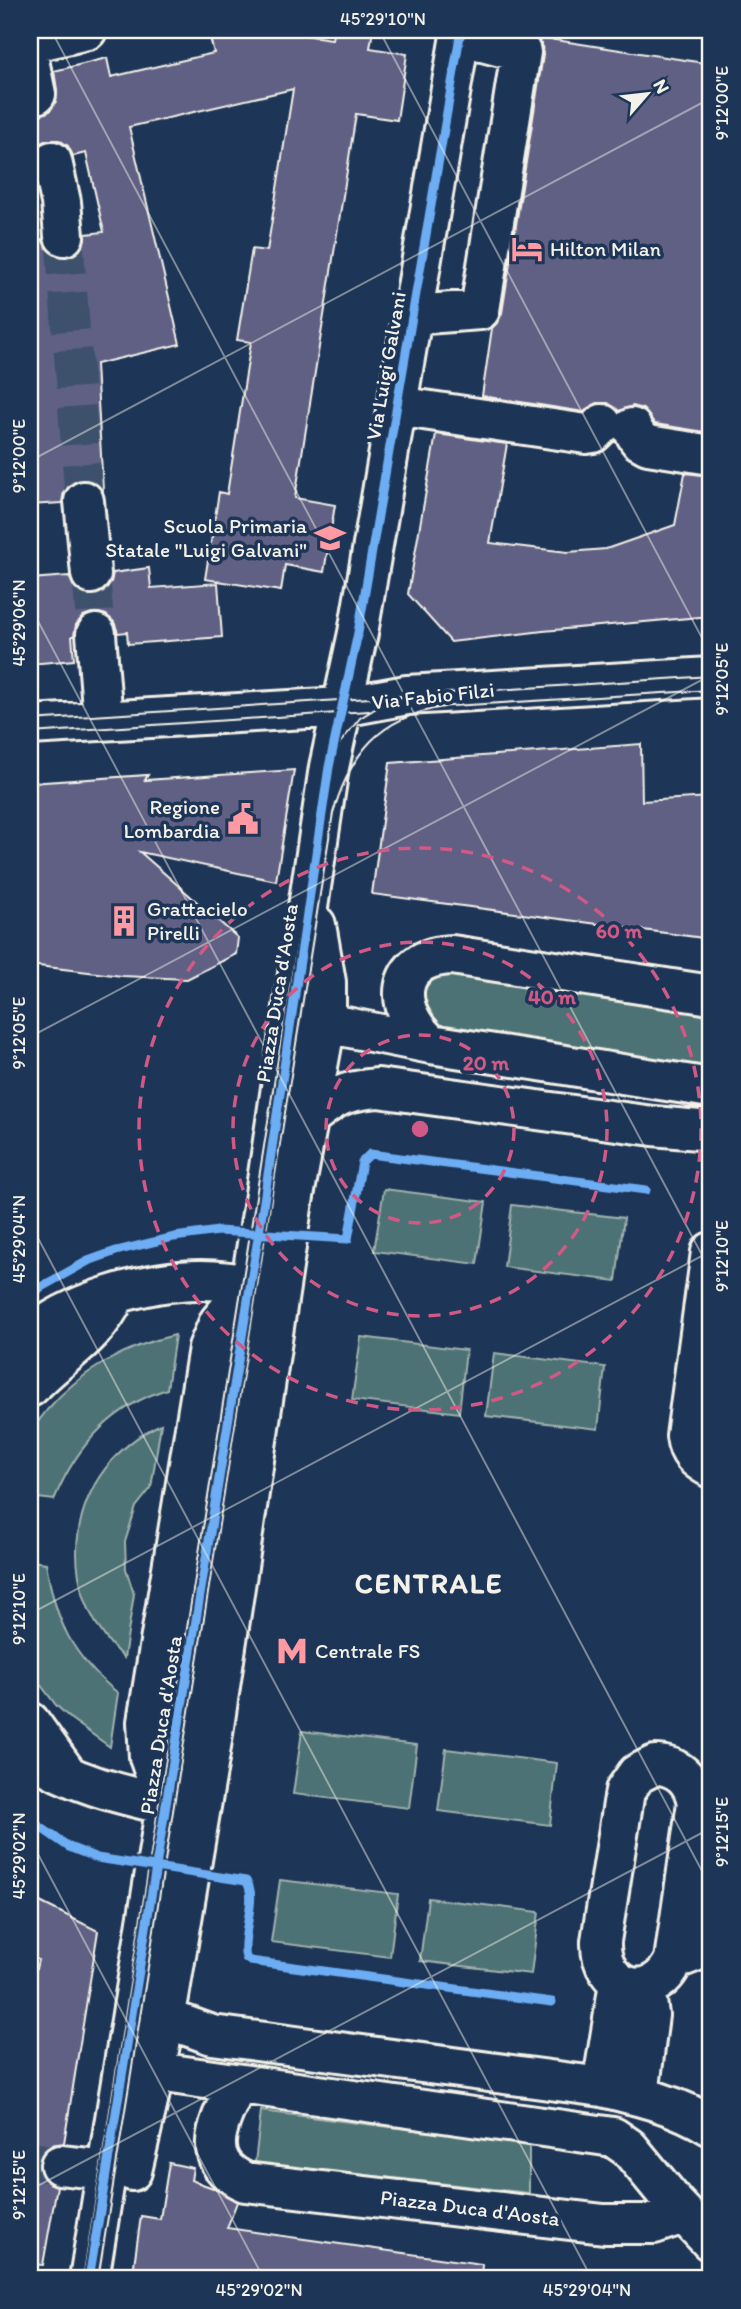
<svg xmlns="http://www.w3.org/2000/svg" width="741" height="2309" font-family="Itim,sans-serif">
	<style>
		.green { fill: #4e7274; stroke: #a1b2ae; stroke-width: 2 }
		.building { fill: #616185; stroke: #f4f1e8; stroke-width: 2 }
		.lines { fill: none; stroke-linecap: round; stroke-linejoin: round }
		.minor-tunnel { stroke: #3d516d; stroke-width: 38; stroke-dasharray: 38 19; stroke-linecap: butt }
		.minor-casing { stroke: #f4f1e8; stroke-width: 44 }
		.minor { stroke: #1d3557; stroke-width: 38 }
		.tram { stroke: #f4f1e8; stroke-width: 2 }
		.cycleway-casing { stroke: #1d3557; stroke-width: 13 }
		.cycleway { stroke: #6dadf4; stroke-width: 9 }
		.ticks { fill: none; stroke: #f4f1e8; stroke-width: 2; stroke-opacity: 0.45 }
		.ring { fill: none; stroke: #d15985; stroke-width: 3.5; stroke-dasharray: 12 9 }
		.labels { text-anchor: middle; stroke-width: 7; stroke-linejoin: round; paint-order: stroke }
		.poi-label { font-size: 21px; fill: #f4f1e8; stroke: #1d3557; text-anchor: start }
		.street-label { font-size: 21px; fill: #f4f1e8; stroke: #1d3557 }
		.district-label { font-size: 28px; font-weight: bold; letter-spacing: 2px; fill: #f4f1e8; stroke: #1d3557 }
		.centre { fill: #d15985; stroke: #1d3557; stroke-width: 3.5 }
		.ring-label { font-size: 21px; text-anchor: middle; font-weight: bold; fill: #d15985; stroke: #1d3557; stroke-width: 7; stroke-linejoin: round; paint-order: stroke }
		.neatline { fill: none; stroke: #f4f1e8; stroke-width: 2.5 }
		.ticks-label { font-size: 18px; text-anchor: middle; fill: #f4f1e8 }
	</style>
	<rect width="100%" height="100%" fill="#1d3557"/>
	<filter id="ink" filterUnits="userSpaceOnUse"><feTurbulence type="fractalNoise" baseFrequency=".0143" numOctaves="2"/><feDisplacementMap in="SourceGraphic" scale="14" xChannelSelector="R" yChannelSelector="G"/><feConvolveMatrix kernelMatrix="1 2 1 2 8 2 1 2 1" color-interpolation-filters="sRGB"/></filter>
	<g filter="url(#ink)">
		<path class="green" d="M444,970L711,1011V1071L436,1027L422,1010L426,981Z
			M384,1189L486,1202L477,1264L374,1251Z
			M512,1205L624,1218L616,1281L504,1267Z
			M175,1335L167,1389C111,1407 76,1446 54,1500L30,1497C30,1483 26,1443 31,1432C35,1424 42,1417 47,1410C80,1371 126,1346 175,1335Z
			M361,1337L466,1350L459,1413L352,1400Z
			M494,1353L605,1367L598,1429L486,1416Z
			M161,1424L151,1488L136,1507L125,1542L126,1569L134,1594L124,1658C48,1587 67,1468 161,1424Z
			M30,1561L46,1563C55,1620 72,1657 118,1693L110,1747L71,1719L56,1705L30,1671Z
			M302,1731L417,1745L409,1808L293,1794Z
			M446,1749L557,1763L550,1825L438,1811Z
			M280,1880L398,1894L390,1957L271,1942Z
			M428,1898L539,1912L531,1974L420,1961Z
			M261,2111L529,2144V2193L255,2163Z"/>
		<path class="building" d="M228,30H272L332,39L334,30H373L370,48L407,54L397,120L356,114L295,498L335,505L324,572L285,565L281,591L205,579L219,492L227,494L251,342L237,340L252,249L267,251L293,89L129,127L180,344L96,364L103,491L94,481L81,479L72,483L64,491L62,503L30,505V241L42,239L47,249L54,255L67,258L77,253L83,246L86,234L104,232L86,153L73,156L68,146L59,140H47L37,145L31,154L30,166V115H41L50,111L56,101L57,90L54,71L107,58L111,77L214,53L209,34Z
			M536,37L711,64V433L655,424L643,409L633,406L619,411L608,403H597L584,412L482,396L492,328L498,322L502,313L543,55L542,45Z
			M436,434L507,444L490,543L568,552L606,549L675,525L685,473L711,476V616L543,631L451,642L408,594Z
			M149,568L151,588L218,583L222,637L128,644L127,632L118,633L114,622L106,615L94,612L83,616L76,625L74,636H72L74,660L30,664V579L69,576L74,587L83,594L92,596L104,591L111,582L113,573Z
			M641,744L642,801L711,797V939L372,894L390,763Z
			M294,770L276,881L140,852L238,938L236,954L187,979L122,976L30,965V783L148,775L145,780Z
			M30,1897L98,1931L64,2143L51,2145L42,2153L38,2162L40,2174L47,2182L57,2186L43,2265L30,2264V1995L38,1960L30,1955Z
			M169,2163L193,2168L191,2180L216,2189L237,2202L227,2228L482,2264L481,2279H132L141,2216L160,2219Z"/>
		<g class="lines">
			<path class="minor-tunnel" d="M64,236L84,501
				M91,574L96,634
				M30,2161L60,2165"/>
			<defs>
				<path id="minor" d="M30,43L87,30
					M30,65L36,94
					M52,161L61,202L64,236
					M412,315L480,310L521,52L460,36
					M397,406L586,434L593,433L602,424
					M632,428L639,440L648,445L711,455
					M84,501L91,574
					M96,634L103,720
					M30,725L342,707L407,695L711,677
					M301,1018L431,1044L711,1088
					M431,1044C392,1011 392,957 452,955L711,995
					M308,1118C335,1096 343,1091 378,1088L653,1126L711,1131
					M711,1252L686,1436C688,1453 696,1460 711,1468
					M30,1337C69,1302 149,1280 201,1280C225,1280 247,1284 270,1290
					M30,1387C62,1353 95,1339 116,1295
					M30,1722L65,1771
					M30,1755C71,1783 119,1794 166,1805L184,1795
					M655,1765C678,1765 693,1780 697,1803L674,1960C654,2006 599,1991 601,1941L625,1791L637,1774Z
					M163,1797L149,1757L147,1722L208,1348L219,1322L248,1287
					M674,1960L707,1947L711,1919
					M165,2018L212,2035L602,2087C640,2096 678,2105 711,2126
					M134,2055L155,2071L171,2074L613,2137L629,2148L675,2204L710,2241
					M237,2084C220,2120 196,2160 245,2182L604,2224H654L683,2214
					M602,2087L619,1983
					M639,2095L649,2015L645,1987
					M60,2165L108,2170
					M132,2171L155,2071L169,1997L210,1753L292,1207L326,1023V982L316,925
					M89,2279L264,1201L329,767L358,633L461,30"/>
			</defs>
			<use href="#minor" class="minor-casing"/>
			<use href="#minor" class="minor"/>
			<path class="tram" d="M435,707L711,690
				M30,720L711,676
				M30,733L369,711
				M83,2279L285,1015L325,782L340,743L360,718L388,701L410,695
				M98,2279L333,813C351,753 379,717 444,707"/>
			<defs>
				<path id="cycleway" d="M30,1297L41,1287L88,1261L116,1251L174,1237L218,1231L348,1239L362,1162L370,1154L646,1190
					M30,1820L69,1847L97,1858L246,1881C259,1896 240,1937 246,1958L250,1961L552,2002
					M89,2279L264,1201L329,767L358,633L461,30"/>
			</defs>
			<use href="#cycleway" class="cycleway-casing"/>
			<use href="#cycleway" class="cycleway"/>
		</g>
	</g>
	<path class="ticks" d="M51,30L711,1272M379,30L711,655M707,30L711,39M30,461L711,98M30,606L711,1888M30,1037L711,675M30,1223L592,2279M30,1614L711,1251M30,1839L264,2279M30,2190L711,1828"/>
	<g class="ring">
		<circle cx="420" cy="1129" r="94"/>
		<circle cx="420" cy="1129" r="187"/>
		<circle cx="420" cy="1129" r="281"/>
	</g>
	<defs>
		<symbol id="hotel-bare" viewBox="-9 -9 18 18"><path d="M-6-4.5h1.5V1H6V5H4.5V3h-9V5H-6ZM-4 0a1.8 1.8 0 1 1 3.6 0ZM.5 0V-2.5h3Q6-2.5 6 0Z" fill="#ff9aa2" stroke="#1d3557" stroke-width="2.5" paint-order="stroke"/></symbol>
		<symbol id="school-bare" viewBox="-9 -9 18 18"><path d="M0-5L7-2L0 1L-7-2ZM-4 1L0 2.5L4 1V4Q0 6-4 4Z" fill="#ff9aa2" stroke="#1d3557" stroke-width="2.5" paint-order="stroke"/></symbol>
		<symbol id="civic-bare" viewBox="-9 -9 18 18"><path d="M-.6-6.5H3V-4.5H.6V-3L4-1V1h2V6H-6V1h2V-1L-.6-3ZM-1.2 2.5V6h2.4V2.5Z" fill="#ff9aa2" stroke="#1d3557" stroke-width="2.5" paint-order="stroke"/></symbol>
		<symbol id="building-bare" viewBox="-9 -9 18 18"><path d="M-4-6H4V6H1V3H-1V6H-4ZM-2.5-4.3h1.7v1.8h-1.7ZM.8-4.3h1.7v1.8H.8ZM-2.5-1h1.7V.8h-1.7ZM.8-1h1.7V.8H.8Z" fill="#ff9aa2" stroke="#1d3557" stroke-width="2.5" paint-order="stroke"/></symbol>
		<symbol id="metro-bare" viewBox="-9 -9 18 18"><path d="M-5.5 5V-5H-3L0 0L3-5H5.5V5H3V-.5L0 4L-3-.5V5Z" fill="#ff9aa2" stroke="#1d3557" stroke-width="2.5" paint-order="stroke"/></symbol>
	</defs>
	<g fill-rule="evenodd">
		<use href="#hotel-bare" x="505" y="227" width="44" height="44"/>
		<use href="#school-bare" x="308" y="516" width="44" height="44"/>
		<use href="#civic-bare" x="221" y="797" width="44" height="44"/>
		<use href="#building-bare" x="102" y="899" width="44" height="44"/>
		<use href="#metro-bare" x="270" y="1629" width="44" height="44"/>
	</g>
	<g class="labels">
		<g class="poi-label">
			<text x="550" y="256">Hilton Milan</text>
			<text x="307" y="533" text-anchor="end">Scuola Primaria<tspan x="307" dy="24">Statale "Luigi Galvani"</tspan></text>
			<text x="220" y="814" text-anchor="end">Regione<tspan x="220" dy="24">Lombardia</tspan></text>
			<text x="147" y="916">Grattacielo<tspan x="147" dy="24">Pirelli</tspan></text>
			<text x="315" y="1658">Centrale FS</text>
		</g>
		<g class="street-label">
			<text transform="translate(386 366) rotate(-80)" y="7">Via Luigi Galvani</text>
			<text transform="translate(433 696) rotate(-6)" y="7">Via Fabio Filzi</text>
			<text transform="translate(277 993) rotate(-81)" y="7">Piazza Duca d'Aosta</text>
			<text transform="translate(161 1725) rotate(-81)" y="7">Piazza Duca d'Aosta</text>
			<text transform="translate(470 2208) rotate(7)" y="7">Piazza Duca d'Aosta</text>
		</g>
		<g class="district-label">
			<text x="429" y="1593">CENTRALE</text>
		</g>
	</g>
	<circle cx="420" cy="1129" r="10" class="centre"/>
	<g class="ring-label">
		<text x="619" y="938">60 m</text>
		<text x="552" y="1004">40 m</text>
		<text x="486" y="1070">20 m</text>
	</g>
	<rect width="741" height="2309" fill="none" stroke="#1d3557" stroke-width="77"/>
	<g transform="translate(647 94) rotate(62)" stroke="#1d3557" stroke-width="5" paint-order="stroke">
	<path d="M0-5L12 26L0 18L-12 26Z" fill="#f4f1e8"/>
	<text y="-10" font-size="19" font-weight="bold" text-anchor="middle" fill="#f4f1e8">N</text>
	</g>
	<rect x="38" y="38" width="664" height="2232" class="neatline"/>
	<g class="ticks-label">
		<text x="383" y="25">45°29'10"N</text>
		<text transform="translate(722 103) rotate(-90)" y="6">9°12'00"E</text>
		<text transform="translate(19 456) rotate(-90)" y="6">9°12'00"E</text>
		<text transform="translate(19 623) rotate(-90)" y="6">45°29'06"N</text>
		<text transform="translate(722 679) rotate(-90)" y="6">9°12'05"E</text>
		<text transform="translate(19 1033) rotate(-90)" y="6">9°12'05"E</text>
		<text transform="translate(19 1239) rotate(-90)" y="6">45°29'04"N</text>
		<text transform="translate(722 1256) rotate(-90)" y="6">9°12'10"E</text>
		<text transform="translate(19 1609) rotate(-90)" y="6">9°12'10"E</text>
		<text transform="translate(722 1832) rotate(-90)" y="6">9°12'15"E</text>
		<text transform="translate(19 1856) rotate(-90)" y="6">45°29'02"N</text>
		<text transform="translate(19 2185) rotate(-90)" y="6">9°12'15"E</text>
		<text x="259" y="2296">45°29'02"N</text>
		<text x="587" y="2296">45°29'04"N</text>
	</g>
</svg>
